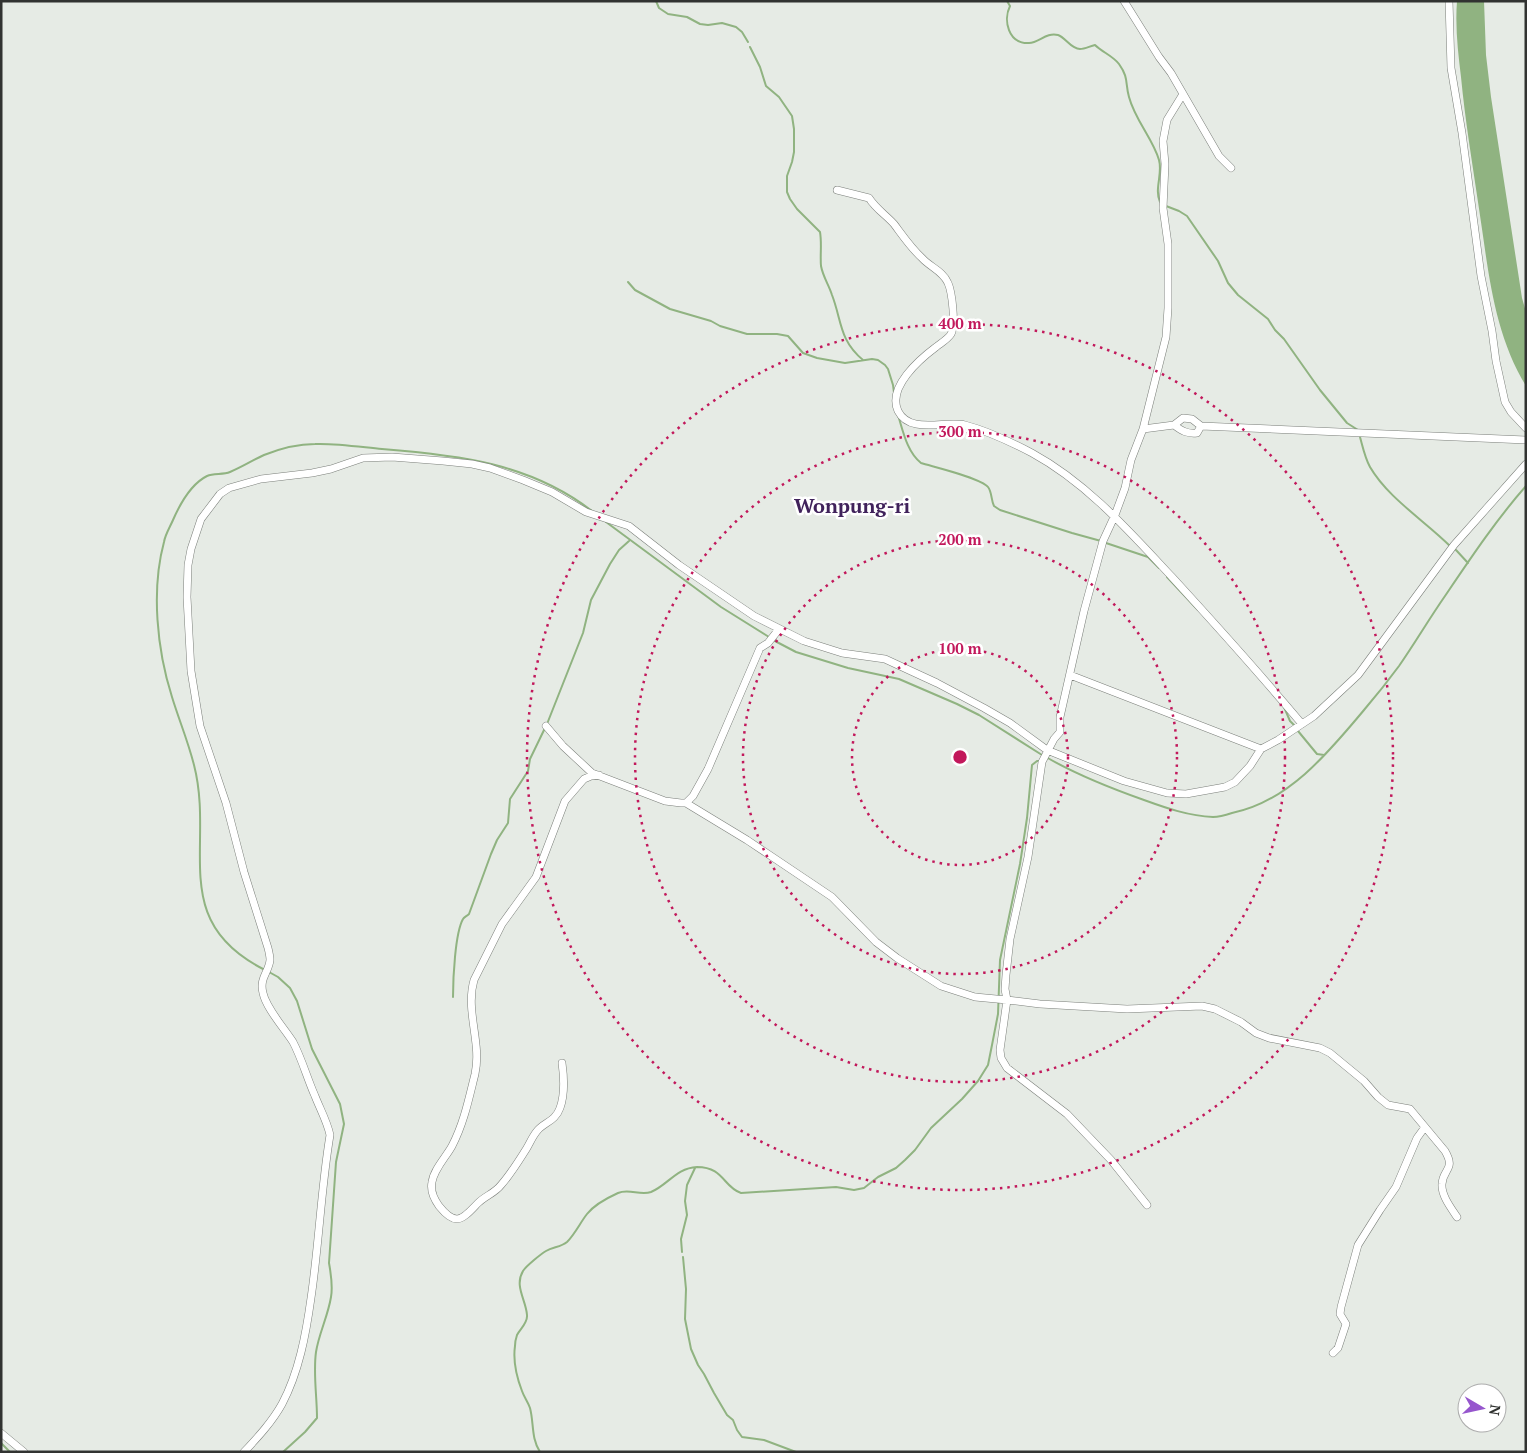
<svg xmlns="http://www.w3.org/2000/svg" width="1527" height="1453" font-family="'PT Serif',serif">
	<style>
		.water { fill: #90b381 }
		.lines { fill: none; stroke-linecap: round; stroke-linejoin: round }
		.stream { stroke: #90b381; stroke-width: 2 }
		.street-casing { stroke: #7b7f7a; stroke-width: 8 }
		.street { stroke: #fff; stroke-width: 7 }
		.ring { fill: none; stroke: #c2185b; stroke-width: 2.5; stroke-dasharray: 2.5 5 }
		.labels { text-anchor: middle; stroke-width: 5; stroke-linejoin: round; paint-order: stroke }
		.quarter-label { font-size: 20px; font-weight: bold; fill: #40225b; stroke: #fff }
		.centre { fill: #c2185b; stroke: #fff; stroke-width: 2.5 }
		.ring-label { font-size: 15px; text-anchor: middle; font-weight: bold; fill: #c2185b; stroke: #fff; stroke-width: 5; stroke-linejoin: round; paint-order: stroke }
	</style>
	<rect width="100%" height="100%" fill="#e6ebe5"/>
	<path class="water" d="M1457,1H1484L1486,55L1491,97L1522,298L1526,312V386C1492,330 1488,265 1478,202C1472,161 1465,119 1461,77C1458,52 1455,27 1457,1Z"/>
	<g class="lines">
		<path class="stream" d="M656,1L659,8L668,14L687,17L700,24L708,25L722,23L736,27L742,32L748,42
			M1007,1L1010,6C1003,20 1008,44 1029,43C1039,43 1046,32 1058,35C1065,37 1071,49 1080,49C1085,49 1090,46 1095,45C1102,52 1113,56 1119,64C1129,78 1125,83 1129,97C1135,120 1153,139 1159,160C1163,174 1154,189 1160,202
			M750,47L760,67L766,86L779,97L792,116L794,129V152L792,162L787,176V192L790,199L797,209L820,232C822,243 820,255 821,266C823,277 829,285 832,295C842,321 839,340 863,360
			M1166,206L1179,211L1187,216L1218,261L1228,283L1238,295L1268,319L1275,330L1284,339L1320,390L1347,423L1358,430
			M628,282L635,290L670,309L711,321L720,326L747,334H777L788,336L803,353L817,358L845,363L872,359L878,360L885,365L888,369L893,385L894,393
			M898,415C903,431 907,452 921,463C934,467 981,478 988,487C992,492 991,500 994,506L1000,510L1072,533L1101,541
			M1360,437C1363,448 1365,458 1370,467C1388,498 1425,521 1450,546
			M606,522L721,607L769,637
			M1106,543L1148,557L1159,568
			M1456,550L1468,563
			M1167,577L1198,610
			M773,640L796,652L848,668L899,679L957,704L979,715L1042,755
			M1284,707L1290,721L1295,726
			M547,724L583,633L591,600L610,564L619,550L629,541
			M1298,731L1317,754L1324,755
			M1046,757C1077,775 1110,788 1144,800C1166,808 1189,816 1213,817C1219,817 1226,815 1232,813C1288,802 1329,752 1364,710C1376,696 1388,681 1399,666C1415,643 1429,619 1445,596C1470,559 1496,520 1526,486
			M265,970C167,921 215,846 194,765C188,741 179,720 172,697C157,650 151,590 164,542C165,535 170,527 173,520C180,504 191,484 207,476C214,473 223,475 230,472C242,467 253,460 264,455C279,449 299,444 315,444C335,443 361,447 382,449C458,455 530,463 592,511
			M269,972L278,977L290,988L297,1001L312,1049L340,1104L344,1124L336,1162L329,1263C331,1274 333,1286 331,1297C328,1316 319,1333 316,1352C313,1373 317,1396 317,1418L305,1432L283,1452
			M453,997C453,980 455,933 463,919C464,917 467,916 469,914L491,854L497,840L508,823L510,799L528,771L530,759L545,728
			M682,1252L681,1239L687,1215L685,1201L687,1185L695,1168
			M683,1257L686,1289L685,1319L691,1349L698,1365L704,1374L714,1393L727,1415L733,1420L737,1430L742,1437L764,1440L796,1452
			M1,1443L10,1452
			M540,1452C531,1438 534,1423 530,1408C528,1402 524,1397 522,1391C517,1378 513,1360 515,1346C515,1343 516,1338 517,1335C520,1329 528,1323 527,1315C526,1300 514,1286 523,1271C526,1266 541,1254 546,1251C553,1247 561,1247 567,1242C575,1234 580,1223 587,1214C594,1205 607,1198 618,1193C629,1188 640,1196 651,1192C668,1185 676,1168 697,1167C724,1167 723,1187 741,1193L836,1187L854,1190L864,1188L878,1177L896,1168L905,1160L915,1150L931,1128L962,1099L978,1081L988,1065L992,1045L998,1014L1000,960L1020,864L1027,818L1032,765L1037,761H1039"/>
		<defs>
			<path id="street" d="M1124,1L1159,57L1171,73L1219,156L1231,168
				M1449,1L1451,68L1462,133L1481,276L1492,331L1496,361L1505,402L1511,412L1526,428
				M837,190L869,198C876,209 886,215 894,224C903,236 911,248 922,258C930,267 943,271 948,283C952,292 956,325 951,334C948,339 941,343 936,347C920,359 887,387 898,411C910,435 946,420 965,425C988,431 1011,442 1032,453C1087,483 1129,531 1172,577C1216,625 1260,674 1302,724
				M1201,426L1197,433C1187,434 1182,431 1174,425L1183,418L1192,419L1201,426L1526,440
				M1143,429L1174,425
				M1070,675L1261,749
				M546,726L563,746L592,773L665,801L681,803H686L693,796L708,769L760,648L768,643L779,629
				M686,803L747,840L832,897L876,942L897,958L941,986L975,997L1007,1000L1040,1004L1127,1009L1202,1006L1215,1009L1241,1022L1256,1033L1269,1038L1320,1048L1330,1053L1364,1081L1378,1097L1388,1105L1410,1109L1445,1151C1456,1170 1443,1168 1442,1184C1441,1195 1451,1208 1457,1217
				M562,1063C564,1077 565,1094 560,1108C555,1122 544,1122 537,1131C532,1137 529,1145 525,1151C518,1162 510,1175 501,1185C495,1193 485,1196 478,1203C473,1208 464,1219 457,1219C450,1219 443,1211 439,1206C434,1199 430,1191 432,1182C434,1169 446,1157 452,1146C464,1123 469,1098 475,1074C482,1043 465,1011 474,980L502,924L536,877L565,801L584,779L591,776L599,775
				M1147,1205L1111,1160L1067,1114L1007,1068L1001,1058L1000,1050L1007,1000L1005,989L1006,975L1010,939L1028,857L1042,762L1054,739L1060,732V717L1084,611L1103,541L1115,515L1125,488L1131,460L1143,429L1166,337L1168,308V244L1163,208L1165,164L1163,141L1167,120L1183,94
				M1333,1353L1338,1348L1346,1324L1340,1314L1341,1307L1358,1245L1380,1210L1396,1187L1417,1138L1425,1127
				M1,1433L24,1452
				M244,1452C258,1437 272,1422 282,1404C299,1372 306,1334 311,1298C319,1244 321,1189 330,1135C327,1121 320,1109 315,1096C307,1078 302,1059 293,1042C284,1028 266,1008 263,993C259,978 269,972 270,960C270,956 269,952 268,948L244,872L226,803L200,726L191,671L187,597L188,565L191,549L201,519L220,494L229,488L261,479L312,473L331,469L363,458L392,457L443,461L472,464L490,468L523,480L552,492L586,512L629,526L679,565L754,616L804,641L842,653L885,659L937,683L984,708L1010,723L1047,750L1124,781L1167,793L1186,794L1225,787L1235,782L1250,766L1261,749L1278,740L1314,716L1358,675L1454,545L1526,464"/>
		</defs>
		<use href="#street" class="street-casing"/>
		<use href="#street" class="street"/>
	</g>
	<g class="ring">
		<circle cx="960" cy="757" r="108"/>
		<circle cx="960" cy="757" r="217"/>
		<circle cx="960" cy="757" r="325"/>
		<circle cx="960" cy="757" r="433"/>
	</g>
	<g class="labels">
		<g class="quarter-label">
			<text x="852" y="513">Wonpung-ri</text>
		</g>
	</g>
	<circle cx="960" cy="757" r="8" class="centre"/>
	<g class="ring-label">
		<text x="960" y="329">400 m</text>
		<text x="960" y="437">300 m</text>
		<text x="960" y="545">200 m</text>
		<text x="960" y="654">100 m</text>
	</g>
	<rect width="1527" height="1453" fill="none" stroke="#313331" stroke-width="5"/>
	<g transform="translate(1482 1408) rotate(99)"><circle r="24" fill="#ffffff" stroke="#adadad"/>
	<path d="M0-4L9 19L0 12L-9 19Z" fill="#9656cd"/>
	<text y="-8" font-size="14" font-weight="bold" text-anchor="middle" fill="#313331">N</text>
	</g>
</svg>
